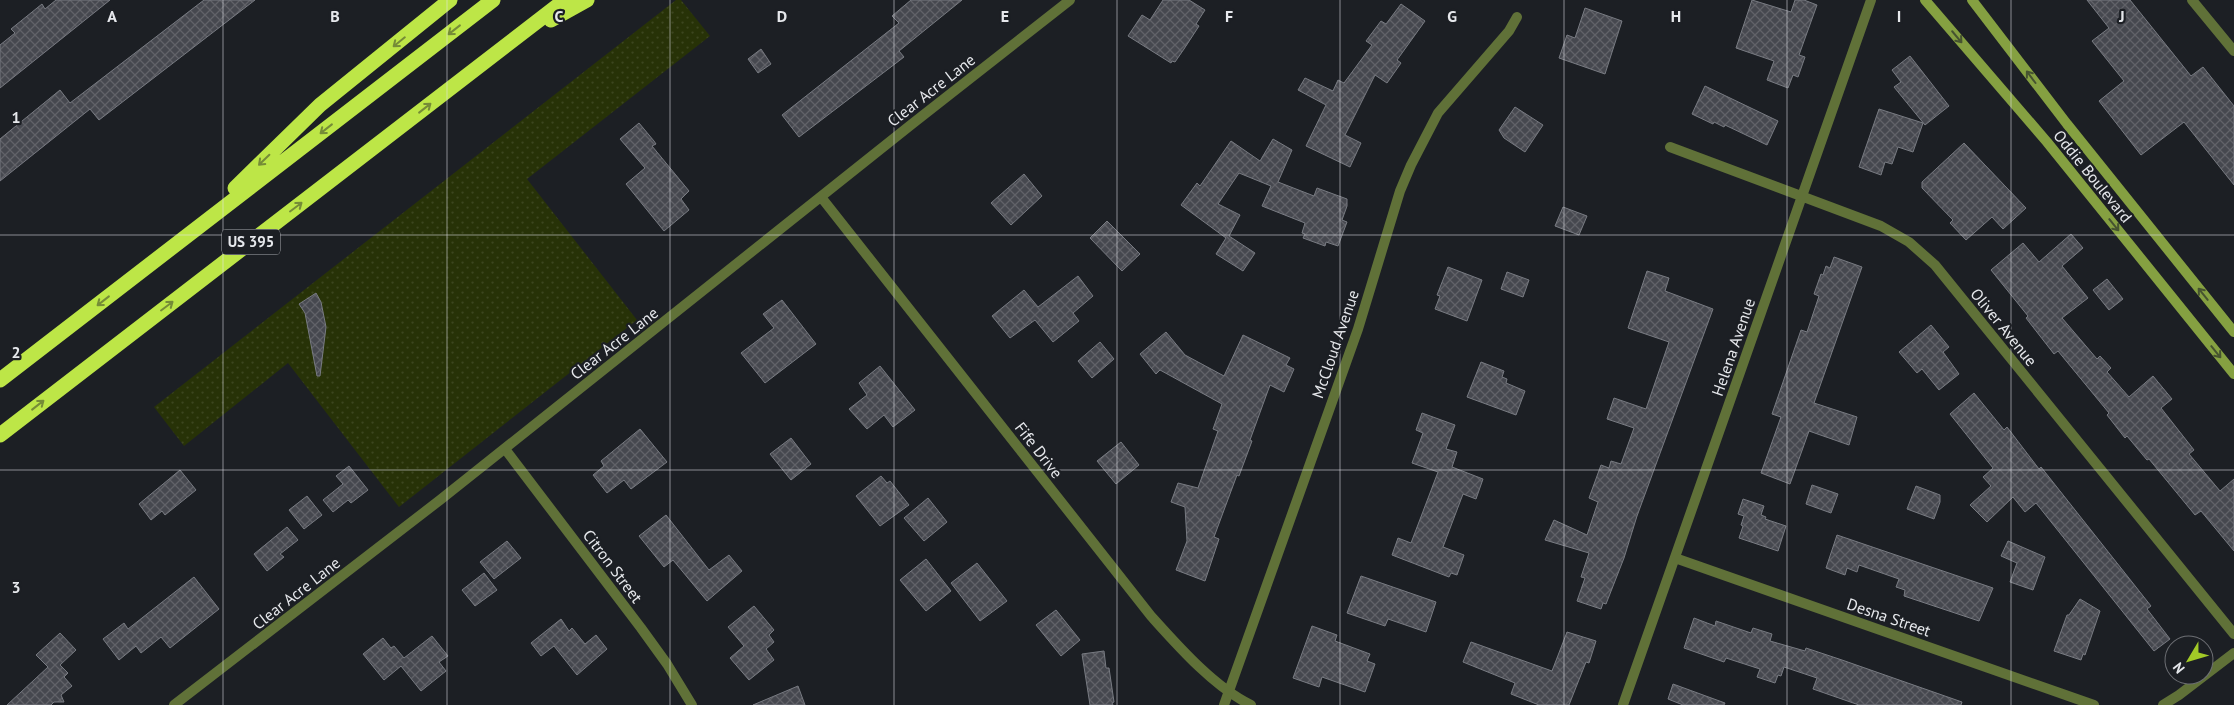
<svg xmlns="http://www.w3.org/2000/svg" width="2234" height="705" font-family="'PT Sans',sans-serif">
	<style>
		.grass { fill: url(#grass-dots) }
		.building { fill: url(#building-cross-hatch); stroke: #787b82 }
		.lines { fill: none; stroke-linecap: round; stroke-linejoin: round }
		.street { stroke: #607138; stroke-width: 10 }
		.secondary { stroke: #85a041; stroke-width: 10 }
		.highway { stroke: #bde647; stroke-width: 15 }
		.oneway { stroke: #758c37 }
		.oneway2 { stroke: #465330 }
		.grid { fill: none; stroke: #e6e8ec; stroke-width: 1; stroke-opacity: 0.55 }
		.labels { text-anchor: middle; stroke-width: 4.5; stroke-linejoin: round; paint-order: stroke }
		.shield { fill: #1c1f24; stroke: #a9acb0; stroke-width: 1 }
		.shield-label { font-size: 15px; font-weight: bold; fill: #e6e8ec }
		.street-label { font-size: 16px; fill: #e6e8ec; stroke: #1c1f24 }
		.grid-label { font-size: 16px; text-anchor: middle; font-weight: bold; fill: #e6e8ec; stroke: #1c1f24; stroke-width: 4.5; stroke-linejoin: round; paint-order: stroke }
	</style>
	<defs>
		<pattern id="grass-dots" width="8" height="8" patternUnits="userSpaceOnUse" patternTransform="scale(1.25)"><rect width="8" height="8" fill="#273207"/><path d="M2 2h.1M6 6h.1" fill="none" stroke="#3c461f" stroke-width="1.8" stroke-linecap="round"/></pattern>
		<pattern id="building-cross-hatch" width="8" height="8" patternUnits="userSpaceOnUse" patternTransform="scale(1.25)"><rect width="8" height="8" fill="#46484f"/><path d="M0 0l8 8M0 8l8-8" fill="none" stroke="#616268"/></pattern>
	</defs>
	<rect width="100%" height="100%" fill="#1c1f24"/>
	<path class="grass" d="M676,0H681L710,36L527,179L637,320L399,507L288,363L184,446L154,407Z"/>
	<path class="building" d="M56,0H110L0,88V45L15,33L11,29L42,4L45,9Z
		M204,0H255L99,120L90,109L0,181V139L60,90L70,103Z
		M911,0H962L899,51L904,57L799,137L782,115L899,23L892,16Z
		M1163,0H1189L1205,10L1196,24L1199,26L1184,49L1175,62L1172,61L1171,63L1128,36L1142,15L1150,20Z
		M1752,0L1791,12L1795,0H1804L1817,5L1799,55L1805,57L1798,77L1793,75L1788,88L1767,80L1774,61L1736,48Z
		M2087,0H2130L2191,76L2203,67L2234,106V185L2184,122L2141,155L2099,101L2124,81L2092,41L2109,28Z
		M1401,4L1425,21L1397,60L1401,63L1387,83L1375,75L1345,135L1361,143L1350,167L1306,146L1326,105L1298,90L1305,78L1333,91L1338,80L1344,83L1372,45L1366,41L1381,21L1386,24Z
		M1585,8L1622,21L1605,74L1559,58L1567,35L1575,38Z
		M761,49L771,64L758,73L748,59Z
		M1910,56L1949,106L1925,125L1894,87L1901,82L1892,70Z
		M1705,86L1778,121L1767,145L1725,125L1724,127L1714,122L1713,124L1692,114Z
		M1515,107L1543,125L1525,152L1504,138L1499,130Z
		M1879,109L1923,123L1913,152L1898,147L1892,164L1885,162L1881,175L1859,167Z
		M639,123L654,141L656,144L652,146L689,191L681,199L689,210L664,231L626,184L645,168L620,139Z
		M1273,139L1292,150L1278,182L1314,196L1317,188L1347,199V206L1342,220L1347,222L1338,246L1326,242L1325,246L1303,238L1305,234L1302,233L1305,223L1262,206L1271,186L1239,173L1218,204L1240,215L1229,236L1255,253L1243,271L1216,254L1226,238L1181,205L1197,183L1200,186L1231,141L1260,161Z
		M1964,143L2026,208L2003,229L1992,217L1966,240L1950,223L1953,220L1922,188V182Z
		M1024,174L1042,196L1011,225L991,203Z
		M1563,207L1587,216L1579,235L1555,226Z
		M1107,221L1140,254L1122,271L1090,238Z
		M2071,234L2083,248L2062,266L2088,298L2062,318L2097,359L2100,356L2111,368L2107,372L2129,397L2153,376L2172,399L2161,408L2194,450L2189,454L2220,491L2234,479V551L2201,511L2195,515L2149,459L2147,460L2127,436L2125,438L2107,415L2109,413L2058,351L2054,354L2026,318L2028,316L1991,270L2023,243L2039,262Z
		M1834,257L1862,267L1814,403L1857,417L1849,445L1809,431L1790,484L1761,473L1781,417L1772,414L1801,330L1807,332L1819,296L1814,294L1821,274L1823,275L1826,266L1830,268Z
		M1448,267L1482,280L1467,321L1435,309L1440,296L1437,295Z
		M1647,271L1669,278L1665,291L1713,309L1637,516L1624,558L1606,604L1603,603L1601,609L1577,601L1585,578L1581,577L1589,553L1545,540L1554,520L1587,535L1598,502L1589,498L1601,465L1609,468L1611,461L1621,464L1634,428L1607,419L1614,398L1646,409L1669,342L1628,328Z
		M1507,272L1529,280L1523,297L1501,289Z
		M1078,276L1093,296L1073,313L1079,321L1053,342L1035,320L1010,338L992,316L1024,290L1038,307Z
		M2107,279L2123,299L2109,310L2093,290Z
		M316,293L321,302L326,327L320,376H317L305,313L299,304Z
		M782,300L816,344L765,383L741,353L774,328L763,314Z
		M1931,325L1949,347L1943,352L1959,374L1939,390L1922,369L1917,373L1899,352Z
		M1166,332L1185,355L1224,376L1243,335L1290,358L1286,365L1294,369L1284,392L1270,385L1250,440L1252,441L1239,476L1237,475L1214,537L1219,539L1205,581L1176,570L1187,541L1185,507L1171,502L1178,483L1198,488L1218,431L1213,429L1222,404L1160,370L1156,374L1140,354Z
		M1100,342L1114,359L1092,378L1078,361Z
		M1481,362L1504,371L1502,377L1507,379L1506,383L1525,391L1516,415L1467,397Z
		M880,366L915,410L893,427L884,415L867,429L849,409L867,395L859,383Z
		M1974,393L2004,430L2007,427L2039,469L2041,467L2151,606L2147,609L2170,639L2154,651L2036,503L2025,512L2013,497L1987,522L1970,505L1991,486L1983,477L1993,468L1950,414Z
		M1422,413L1455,425L1446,449L1457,452L1452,467L1483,479L1476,499L1463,494L1443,547L1464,555L1457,575L1451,573L1449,577L1392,555L1398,538L1411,543L1438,472L1412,463L1423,433L1416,430Z
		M640,429L667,462L631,489L624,480L607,493L593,475L604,466L601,461Z
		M791,438L811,464L791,480L770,454Z
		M1121,442L1139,465L1116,484L1097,461Z
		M349,466L368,490L351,503L348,500L333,512L323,500L343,484L336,476Z
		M180,470L196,490L165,515L162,511L151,520L139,504Z
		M881,476L887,483L890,481L909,505L880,526L856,496Z
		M1812,485L1838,494L1831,513L1806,504Z
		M1916,486L1940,495V502L1934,519L1907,509Z
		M307,496L322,515L304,529L289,510Z
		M928,498L947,522L924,541L904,518Z
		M1743,499L1764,506L1761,515L1766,517L1765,519L1786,526L1778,551L1739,538L1743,526L1741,525L1744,516L1738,514Z
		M666,515L709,570L729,555L742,571L707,601L673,560L664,567L639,536Z
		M287,527L298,540L280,554L284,557L267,571L254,554Z
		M1837,535L1993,588L1979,621L1904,596L1905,590L1896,587L1899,579L1859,565L1857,572L1847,568L1845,575L1826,568Z
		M507,541L521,558L494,579L480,562Z
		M2008,541L2045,557L2033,590L2010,582L2017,563L2001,556Z
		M926,559L951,591L926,611L900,580Z
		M977,563L1007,601L980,621L951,583Z
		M484,573L497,590L475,606L462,590Z
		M1361,576L1436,602L1426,632L1388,619L1385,626L1347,613Z
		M194,577L219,609L170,648L161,637L141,653L136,646L119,660L103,639L124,623L128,629Z
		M2080,599L2100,611L2085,655L2083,654L2081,660L2054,651L2067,615H2069Z
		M754,606L774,630L769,635L774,642L766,649L774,660L749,680L730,658L744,646L728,627Z
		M1056,610L1080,640L1061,656L1036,625Z
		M1694,618L1715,626L1716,621L1751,633L1753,628L1772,634L1770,641L1805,651L1806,648L1842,660L1962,702L1961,705H1859L1813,689L1817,678L1784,667L1781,676L1778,675L1775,683L1757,677L1760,669L1726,658L1724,662L1684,648Z
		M561,619L569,631L572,628L585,644L596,635L607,649L577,675L554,646L541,656L531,643Z
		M1312,626L1337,635L1335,641L1370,654L1367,661L1375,664L1365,692L1322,677L1319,687L1293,678Z
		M1567,632L1596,641L1589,663L1586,662L1569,705H1539L1511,694L1515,683L1463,662L1471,642L1552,671Z
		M60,633L76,650L60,665L68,673L64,677L72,686L61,695L64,702H54L51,705H7L48,667L36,655Z
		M432,636L448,656L439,662L446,671L421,691L401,666L384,680L363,654L383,638L391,648L394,646L404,658Z
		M1104,651L1106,668H1109L1114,702L1112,703L1113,705H1090L1082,654Z
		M1673,684L1725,703L1724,705H1683L1668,699Z
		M798,686L805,705H753Z"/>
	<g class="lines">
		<path class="street" d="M2192,0L2234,51
			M1670,147L1881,226L1909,242L1935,265L2234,634
			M821,197L1151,616C1178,646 1214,687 1251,705
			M505,449L641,628L667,664L692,705
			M1675,558L2094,705
			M174,705L440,500L912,124L1070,0
			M1224,705L1358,329L1400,191L1411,165L1438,113L1509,31L1517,17
			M1623,705L1871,0
			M2163,705L2179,695L2234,653"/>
		<path class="secondary" d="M1925,0L2047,142L2234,374
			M1972,0L2067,124L2234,332"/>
		<path class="highway" d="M551,20L587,0
			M235,188L320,105L450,0
			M0,380L493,0
			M0,435L565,0"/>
	</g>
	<defs><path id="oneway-shaft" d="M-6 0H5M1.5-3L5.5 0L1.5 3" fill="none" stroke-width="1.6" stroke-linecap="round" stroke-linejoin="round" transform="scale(1.25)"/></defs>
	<g class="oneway">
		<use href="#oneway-shaft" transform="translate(454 30) rotate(142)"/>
		<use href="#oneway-shaft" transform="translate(399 42) rotate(141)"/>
		<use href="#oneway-shaft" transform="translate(425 108) rotate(-38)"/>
		<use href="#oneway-shaft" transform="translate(326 129) rotate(142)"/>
		<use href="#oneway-shaft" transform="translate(264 160) rotate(136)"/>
		<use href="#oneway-shaft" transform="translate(296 207) rotate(-37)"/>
		<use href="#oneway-shaft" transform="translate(103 301) rotate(142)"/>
		<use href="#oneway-shaft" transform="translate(167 306) rotate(-37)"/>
		<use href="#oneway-shaft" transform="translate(38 405) rotate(-38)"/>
	</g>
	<g class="oneway2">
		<use href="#oneway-shaft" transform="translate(1957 37) rotate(50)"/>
		<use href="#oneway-shaft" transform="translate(2031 77) rotate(-127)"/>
		<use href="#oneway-shaft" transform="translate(2114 225) rotate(51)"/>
		<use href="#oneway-shaft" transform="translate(2203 294) rotate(-129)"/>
		<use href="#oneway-shaft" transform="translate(2216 352) rotate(51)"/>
	</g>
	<path class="grid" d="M223,0V705M447,0V705M670,0V705M894,0V705M1117,0V705M1340,0V705M1564,0V705M1787,0V705M2011,0V705M0,235H2234M0,470H2234"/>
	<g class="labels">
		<rect class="shield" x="222" y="229.5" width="58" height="25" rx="4"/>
		<g class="shield-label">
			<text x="251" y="247">US 395</text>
		</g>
		<g class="street-label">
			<text transform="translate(931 90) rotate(-38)" y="6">Clear Acre Lane</text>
			<text transform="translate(2093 176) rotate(51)" y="6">Oddie Boulevard</text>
			<text transform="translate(2004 327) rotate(51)" y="6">Oliver Avenue</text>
			<text transform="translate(614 343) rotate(-38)" y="6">Clear Acre Lane</text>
			<text transform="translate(1335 344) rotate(-71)" y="6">McCloud Avenue</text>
			<text transform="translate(1733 347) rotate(-71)" y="6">Helena Avenue</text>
			<text transform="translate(1039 450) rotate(52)" y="6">Fife Drive</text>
			<text transform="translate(613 566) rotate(53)" y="6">Citron Street</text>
			<text transform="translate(296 593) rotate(-38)" y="6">Clear Acre Lane</text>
			<text transform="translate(1889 617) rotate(19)" y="6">Desna Street</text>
		</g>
	</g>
	<g class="grid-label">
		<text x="112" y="22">A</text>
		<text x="335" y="22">B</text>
		<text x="559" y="22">C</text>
		<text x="782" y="22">D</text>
		<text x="1005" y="22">E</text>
		<text x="1229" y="22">F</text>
		<text x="1452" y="22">G</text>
		<text x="1676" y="22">H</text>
		<text x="1899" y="22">I</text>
		<text x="2122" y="22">J</text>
		<text x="16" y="123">1</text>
		<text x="16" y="358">2</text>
		<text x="16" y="593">3</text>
	</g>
	<g transform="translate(2189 660) rotate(232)"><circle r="24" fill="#1c1f24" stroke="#6d6f74"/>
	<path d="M0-4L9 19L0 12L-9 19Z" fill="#a2c927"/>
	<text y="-8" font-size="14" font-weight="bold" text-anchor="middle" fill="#e6e8ec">N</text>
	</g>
</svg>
